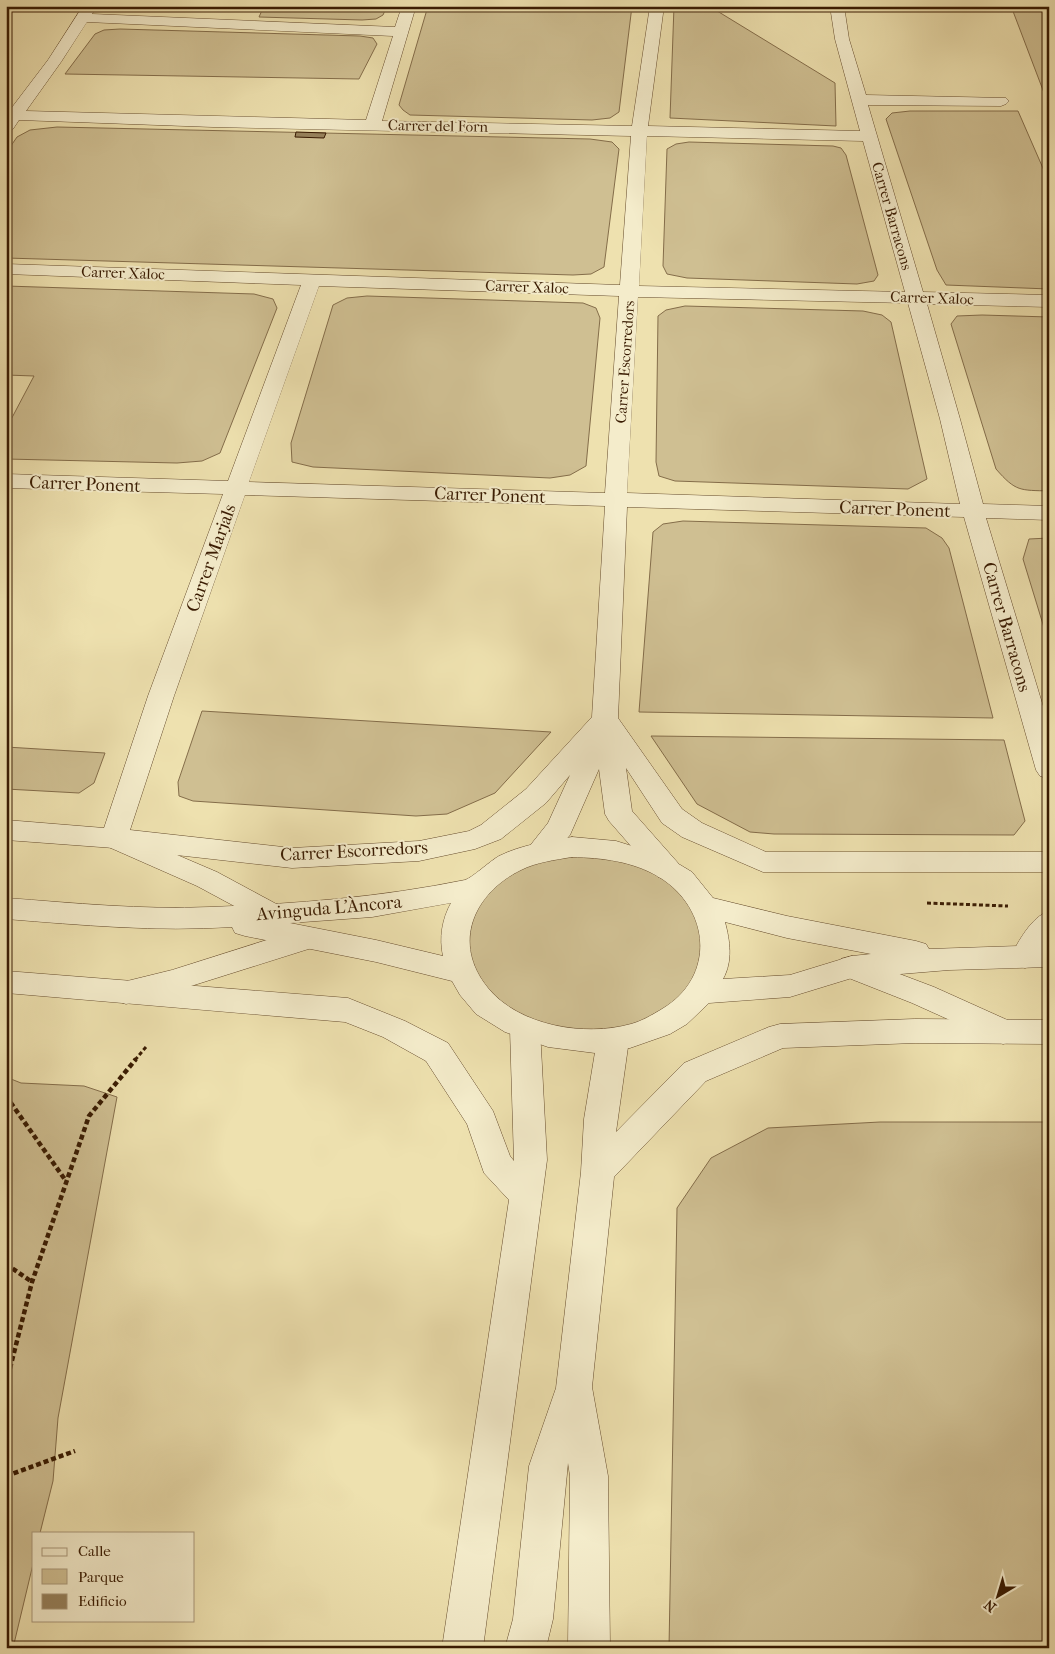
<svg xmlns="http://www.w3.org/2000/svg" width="1055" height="1654" font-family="'IM FELL French Canon',serif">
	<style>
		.green { fill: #cfbf92; stroke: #846d4a }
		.building { fill: #97825c; stroke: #391b02 }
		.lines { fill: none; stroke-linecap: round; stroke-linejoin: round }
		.service-casing { stroke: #664c2d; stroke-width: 1 }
		.minor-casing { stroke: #664c2d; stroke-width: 1 }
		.tertiary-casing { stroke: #664c2d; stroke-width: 1 }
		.path-far1 { stroke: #391b02; stroke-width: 3; stroke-dasharray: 4 2.5; stroke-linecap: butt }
		.path { stroke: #391b02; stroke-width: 4.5; stroke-dasharray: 5 3; stroke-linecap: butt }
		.service { fill: #f4eccb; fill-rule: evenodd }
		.minor { fill: #f4eccb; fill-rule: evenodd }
		.tertiary { fill: #f4eccb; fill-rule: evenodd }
		.labels { text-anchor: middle; stroke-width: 4; stroke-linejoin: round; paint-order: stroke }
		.far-street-label { font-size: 15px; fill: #391b02; stroke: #f4eccb }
		.street-label { font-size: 18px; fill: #391b02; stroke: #f4eccb }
	</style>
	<rect width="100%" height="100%" fill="#eee1af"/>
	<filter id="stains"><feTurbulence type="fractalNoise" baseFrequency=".004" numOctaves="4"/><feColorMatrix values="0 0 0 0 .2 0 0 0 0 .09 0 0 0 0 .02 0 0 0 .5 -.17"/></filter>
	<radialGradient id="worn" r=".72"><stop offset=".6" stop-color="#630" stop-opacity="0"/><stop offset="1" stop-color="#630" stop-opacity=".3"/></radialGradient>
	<path class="green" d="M264,6H387L383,15L376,19L362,20L259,17Z
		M428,6H632L619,112L610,118L592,120L410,115L403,110L399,105Z
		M674,6H709L835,83L836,126L670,118Z
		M1011,6H1049V106Z
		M120,29L360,36L373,38L377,44L359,79L65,74L95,34L104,30Z
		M910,111H1018L1049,182V289L946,285L937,270L886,119L892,113Z
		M57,127L590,139L612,142L619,149L604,267L591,274L573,275L6,258V153L17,137L30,130Z
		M689,142L833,146L841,148L846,155L878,275L874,281L857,284L687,278L667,274L663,266L667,149L676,144Z
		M6,286L254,294L273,299L277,308L220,453L202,461L177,463L6,459V429L34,376L6,375Z
		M367,296L583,303L596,308L600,318L586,466L570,475L550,478L313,467L292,462L291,443L333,305L347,298Z
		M685,306L863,311L882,315L891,322L927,479L908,489L675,481L659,476L656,462L658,316L666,310Z
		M982,315L1049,317V491C1020,490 1016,492 996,469L951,324L957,316Z
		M683,521L926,528L942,538L949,548L993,718L639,712L653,532L663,524Z
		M1049,538V644L1023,559L1029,539Z
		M202,711L551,732L495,793L447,814L416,816L193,801L179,796L178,782Z
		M651,736L1004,740L1025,821L1014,835L774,834L750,832L697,804Z
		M6,747L105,753L94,783L79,793L6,789Z
		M572,847L683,880L715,964L665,1024L568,1040L472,990L460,914L477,888Z
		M6,1077L21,1083L84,1086L117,1097L58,1418L53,1481L40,1533H34V1560L13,1648H6Z
		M880,1122H1049V1648H669L677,1208L711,1158L768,1128Z"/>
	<path class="building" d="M751,6H813L814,11L751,9Z
		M296,132L326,133L324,138L295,137Z"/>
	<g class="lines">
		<defs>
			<path id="service" d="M114,828L217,872L282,907L286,914L282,921L272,925L262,921L197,886L104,845L100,838L104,831Z
				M308,927L318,930L323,938L318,946L172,992L126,1004L115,1000L111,992L115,984L172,970Z
				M852,956L934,987L1014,1023L1018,1032L1014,1041L1003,1044L912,1003L841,975L837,967L841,959Z"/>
			<path id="minor" d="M83,6H97L92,14L395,27L402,6H416L382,121L632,126L650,6H664L648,126L860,131L835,39L830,6H844L849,39L866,95L1006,98L1009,101L1006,104L1001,106L868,105L923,292L1049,295V307L927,304L960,419L983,504L1049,506V520L986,518L1049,726V779L1040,776L1036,770L964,517L627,507L618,718L682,809L702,823L766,852H1049V872H763L682,837L662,823L626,768L632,811L678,863L682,870L678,877L668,880L658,877L609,821L605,814L599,769L570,835L549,859L539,862L529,859L525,852L548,823L570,775L546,803L501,839L475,849L419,861L292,868L114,848L6,840V820L104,828L148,696L223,494L6,488V474L228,481L301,285L6,274V264L620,285L631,136L213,127L19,120L13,129L6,131V110H10L48,60ZM87,22L393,36L366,120L26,111L61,62ZM647,136L863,141L905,292L639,286ZM319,286L619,296L605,493L249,482ZM638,297L908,303L940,419L960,504L627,493ZM245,495L605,506L592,717L526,789L481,825L469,831L419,841L292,848L130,830L174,696Z
				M1049,911V945L1035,965L1025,968L1015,965L1010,957C1019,941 1031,917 1049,911Z
				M6,971L348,998L405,1021L448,1043L493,1111L510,1156L514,1161L510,1029L514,1021L525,1017L536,1021L540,1029L547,1160L483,1648H442L509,1200L484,1173L467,1124L426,1061L383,1037L345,1022L6,993Z
				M915,1019L1049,1020V1044L915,1043L783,1048L706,1081L614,1177L592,1387L608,1476L610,1648H568L570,1476L568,1463L553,1619L546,1648H505L513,1619L529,1466L556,1388L581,1172L584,1119L597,1040L602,1031L613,1028L624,1031L629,1040L616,1132L684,1063L769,1027L780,1024Z"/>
			<path id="tertiary" d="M572,837L616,841L667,857L692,872L713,898L787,916L916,941L926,944L929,949L1049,945V967L949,970L852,978L790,997L709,1003L687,1024L670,1034L630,1048L595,1053L548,1047L505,1032L476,1014L460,995L452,981L376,962L245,936L235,933L232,927C157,932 81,925 6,919V898C74,903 142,910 210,907C296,904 382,897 465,880C472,878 490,861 499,856C521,845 548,841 572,837ZM572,857C603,858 632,861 659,877C711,909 716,977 662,1009C652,1015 642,1021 631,1024C585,1037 519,1026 488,988C451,943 474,893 521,870C537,862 555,860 572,857ZM451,903C442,919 439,938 443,956L376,940L290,923L372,917ZM725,922L787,938L871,954L852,956L790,975L723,979C733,961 730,941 725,922Z"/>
		</defs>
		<use href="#service" class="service-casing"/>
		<use href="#minor" class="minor-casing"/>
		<use href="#tertiary" class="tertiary-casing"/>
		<path class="path-far1" d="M927,903L1008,906
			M135,1060L146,1047"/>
		<path class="path" d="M6,1096L66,1181
			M6,1264L32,1282
			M6,1384L32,1282L89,1116L136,1059
			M6,1476L75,1451"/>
		<use href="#service" class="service"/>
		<use href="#minor" class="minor"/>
		<use href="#tertiary" class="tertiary"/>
	</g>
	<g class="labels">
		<g class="far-street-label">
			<text transform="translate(438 126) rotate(1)" y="5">Carrer del Forn</text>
			<text transform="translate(892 216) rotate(74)" y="5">Carrer Barracons</text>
			<text transform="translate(123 273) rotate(2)" y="5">Carrer Xaloc</text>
			<text transform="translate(527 287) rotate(2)" y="5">Carrer Xaloc</text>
			<text transform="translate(932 298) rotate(2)" y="5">Carrer Xaloc</text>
			<text transform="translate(625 362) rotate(-86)" y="5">Carrer Escorredors</text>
		</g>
		<g class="street-label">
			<text transform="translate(85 484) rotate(2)" y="6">Carrer Ponent</text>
			<text transform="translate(490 495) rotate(2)" y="6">Carrer Ponent</text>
			<text transform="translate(895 509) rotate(2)" y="6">Carrer Ponent</text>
			<text transform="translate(211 558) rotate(-70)" y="6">Carrer Marjals</text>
			<text transform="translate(1007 627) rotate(74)" y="6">Carrer Barracons</text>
			<text transform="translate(354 851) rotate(-3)" y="6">Carrer Escorredors</text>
			<text transform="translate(329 908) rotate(-5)" y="6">Avinguda L'Àncora</text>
		</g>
	</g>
	<rect width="1055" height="1654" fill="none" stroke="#eee1af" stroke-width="25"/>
	<rect x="8" y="8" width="1040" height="1639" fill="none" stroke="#391b02" stroke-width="2.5"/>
	<rect x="12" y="12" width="1030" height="1629" fill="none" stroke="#391b02"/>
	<rect x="32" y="1532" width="162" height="90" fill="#f4eccb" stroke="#a9987b"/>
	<rect x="42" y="1548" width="25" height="8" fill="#f4eccb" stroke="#a9987b"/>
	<text x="78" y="1556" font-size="15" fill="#391b02">Calle</text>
	<rect x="42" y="1569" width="25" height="15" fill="#cfbf92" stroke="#a9987b"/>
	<text x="78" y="1582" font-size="15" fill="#391b02">Parque</text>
	<rect x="42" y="1594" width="25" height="15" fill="#97825c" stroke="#a9987b"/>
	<text x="78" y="1606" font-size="15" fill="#391b02">Edificio</text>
	<g transform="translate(998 1596) rotate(218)" stroke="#f4eccb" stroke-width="4" paint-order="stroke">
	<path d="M0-4L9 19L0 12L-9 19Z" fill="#391b02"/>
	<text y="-8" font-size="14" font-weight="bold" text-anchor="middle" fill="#391b02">N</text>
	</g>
	<rect width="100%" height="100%" filter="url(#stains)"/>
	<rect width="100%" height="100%" fill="url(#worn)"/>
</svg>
